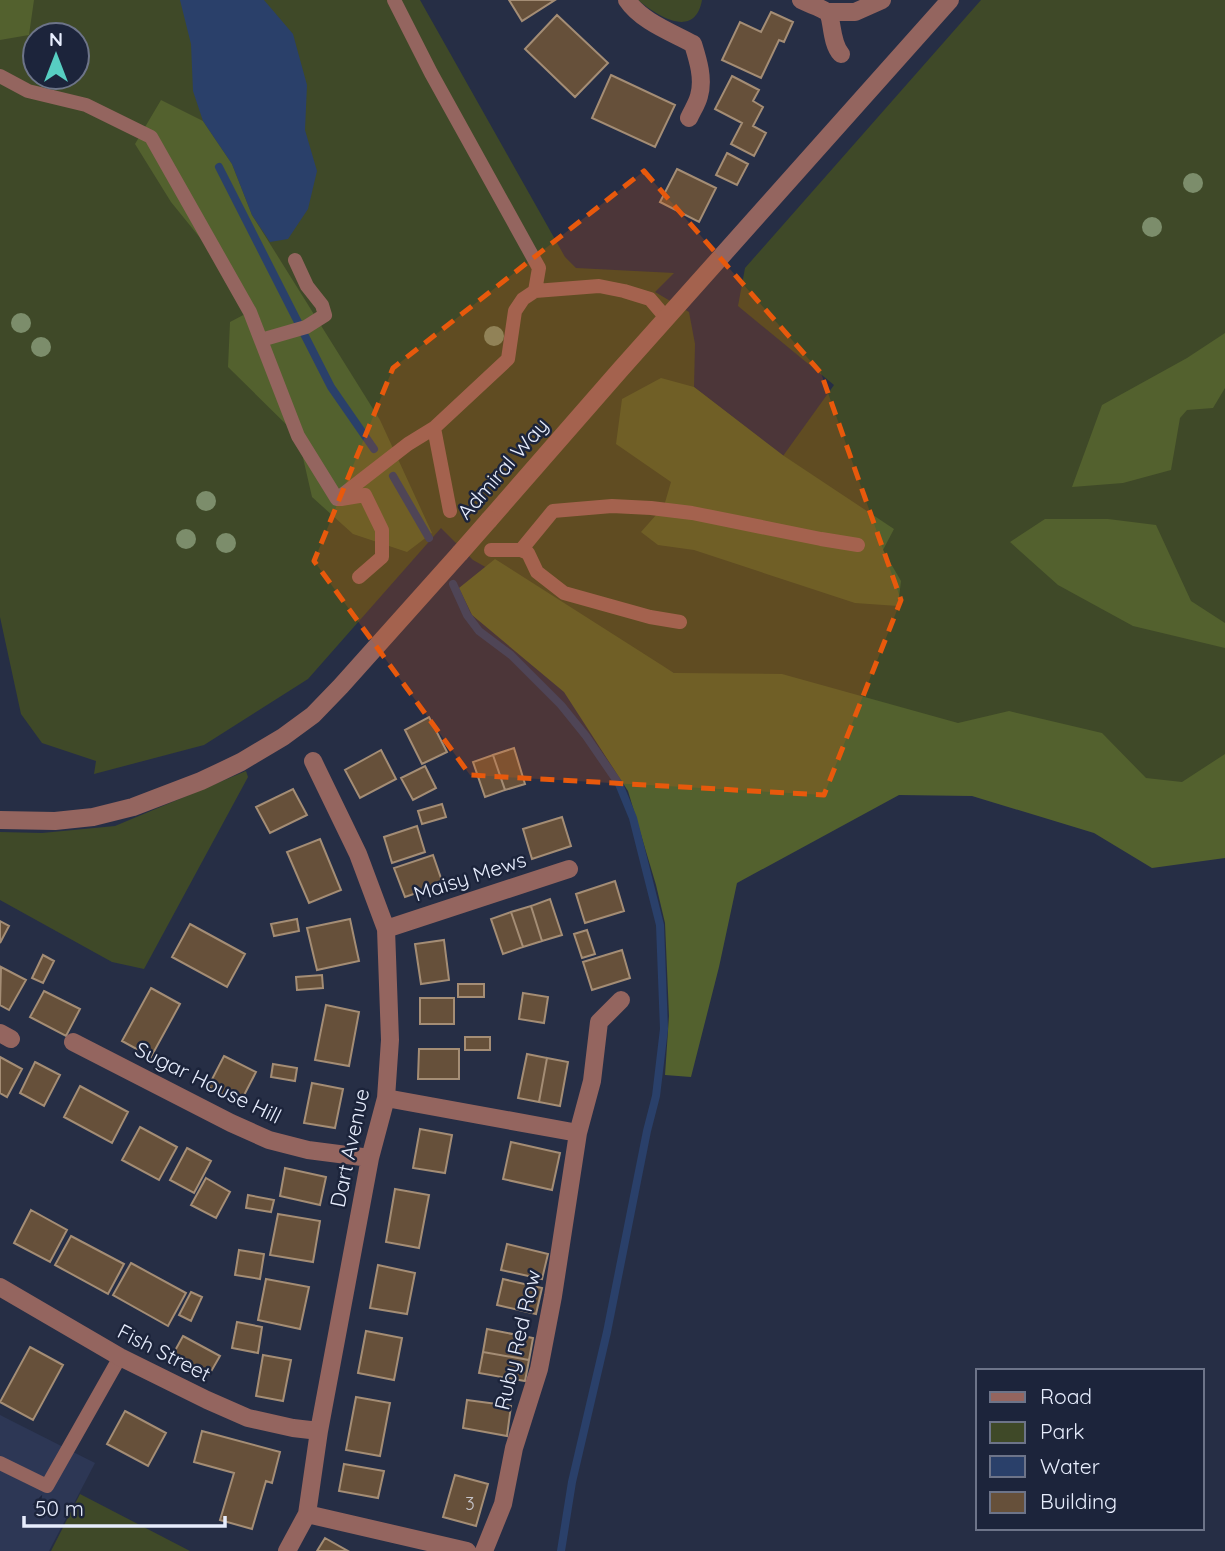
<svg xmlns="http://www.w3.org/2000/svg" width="1225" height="1551" font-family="Quicksand,sans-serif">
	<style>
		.built { fill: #2d3755 }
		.green { fill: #3f4928; fill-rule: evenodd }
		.forest { fill: #53612e }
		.water { fill: #2a406a }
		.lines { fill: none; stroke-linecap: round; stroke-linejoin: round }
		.stream { stroke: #2a406a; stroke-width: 8 }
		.building { fill: #66503a; stroke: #a48d75; stroke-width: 2 }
		.lane { stroke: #94655f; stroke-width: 14 }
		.street { stroke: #94655f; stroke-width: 18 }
		.street-bridge { stroke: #94655f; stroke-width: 18 }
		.tree { fill: #7c8d6b }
		.marked { fill: #e8590c; fill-opacity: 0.2; stroke: #e8590c; stroke-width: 5; stroke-dasharray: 14 9; stroke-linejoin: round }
		.labels { text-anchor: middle; stroke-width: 5; stroke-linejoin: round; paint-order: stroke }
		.number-label { font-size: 18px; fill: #c7c6cc }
		.street-label { font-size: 21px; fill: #e7edfd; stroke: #1c243b }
	</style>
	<rect width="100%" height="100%" fill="#262e45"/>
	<path class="built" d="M0,1415L95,1463L49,1551H0Z"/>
	<path class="green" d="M0,0H420L565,257L576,268L674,273L655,292L689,312L695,344L694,387L783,456L834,385L738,306L745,268L981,0H1225V834L674,673L473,560L441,528L308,679L204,745L94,774L96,761L42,743L21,714L0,617ZM35,35H77V77H35Z
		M638,0H702C695,40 657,16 638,0Z
		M246,771L248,777L144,969L112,962L0,900V832L42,833L115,826Z
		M80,1494L190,1551H51Z"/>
	<path class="forest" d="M0,0H34L29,35L0,40Z
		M161,100L203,121L232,164L252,215L380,420L432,533L407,552L353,534L312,497L298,436L228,367L230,322L249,312L227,271L171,202L135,144Z
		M1225,333V388L1213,408L1187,410L1180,418L1171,470L1123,483L1072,487L1102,405L1187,358Z
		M661,378L694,387L784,456L894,529L883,550L901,581L898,606L855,603L694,550L658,545L641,532L664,506L671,482L616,444L622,399Z
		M1045,519H1108L1156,525L1191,601L1225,623V648L1133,626L1058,585L1010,542Z
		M495,559L674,673L782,674L958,723L1009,711L1102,733L1146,778L1182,782L1225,754V858L1152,868L1094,833L972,796L899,795L737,883L719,967L691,1077L665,1075L669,1016L665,923L656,885L628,791L564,692L472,615L459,588Z"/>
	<path class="water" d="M180,0H264L293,34L307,85L305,130L317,171L308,209L288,239L270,242L252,215L232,164L203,121L193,91L191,44Z"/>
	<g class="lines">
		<path class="stream" d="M219,167L331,387L374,449
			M393,476L429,538
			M453,584L467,615L479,631L511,655L561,705L586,736L619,784L633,818L660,925L664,1029L656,1096L647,1131L607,1332L572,1482L561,1551"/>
	</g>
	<path class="building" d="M509,0H555L522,21Z
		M771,12L793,22L784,42L779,40L761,78L722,60L740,22L761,32Z
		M557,15L608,63L575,97L525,49Z
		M611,75L675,105L655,147L592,118Z
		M732,76L759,90L753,101L763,107L753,126L766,133L754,156L731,144L742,123L715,109Z
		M727,153L748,164L737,185L716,175Z
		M677,169L716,188L699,222L660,202Z
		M429,717L447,752L422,764L405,730Z
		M514,748L525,784L505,790L493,755Z
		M381,750L396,779L360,798L345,770Z
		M493,755L505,790L485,797L473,762Z
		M425,766L436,788L413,800L401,778Z
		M293,789L307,815L270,833L256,807Z
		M442,804L446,817L422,824L418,811Z
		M562,817L571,846L532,859L523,829Z
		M417,826L425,852L392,863L384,837Z
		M320,839L341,890L309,903L287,852Z
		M433,855L443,884L405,897L394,868Z
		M615,881L624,911L585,923L576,894Z
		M550,899L562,935L542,941L531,906Z
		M531,906L542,941L523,947L511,912Z
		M511,912L523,947L503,954L491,919Z
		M297,919L299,931L274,936L271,924Z
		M350,919L359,961L317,970L307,928Z
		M0,921L9,926L0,943Z
		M190,924L245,954L227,987L172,957Z
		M587,930L595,954L582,958L574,934Z
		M444,940L449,980L421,984L415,944Z
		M622,950L630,978L592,990L583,962Z
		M43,955L54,961L43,983L32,978Z
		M1,967L26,980L9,1010L0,1005Z
		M322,975L323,988L297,990L296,977Z
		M458,984H484V997H458Z
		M151,988L180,1004L151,1057L122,1041Z
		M44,991L80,1009L66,1036L30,1017Z
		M523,993L548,997L544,1023L519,1019Z
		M420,998H454V1024H420Z
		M326,1005L359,1012L349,1066L315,1060Z
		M465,1037H490V1050H465Z
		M419,1049H459V1079H418Z
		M527,1054L547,1058L539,1102L518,1098Z
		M224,1056L256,1072L240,1103L208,1087Z
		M0,1057L22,1069L7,1097L0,1093Z
		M547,1058L568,1062L560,1106L539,1102Z
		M35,1062L60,1075L44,1106L20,1093Z
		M273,1064L297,1068L295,1081L271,1077Z
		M312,1083L343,1089L335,1128L304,1123Z
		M80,1086L128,1112L112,1143L64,1117Z
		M140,1127L177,1147L159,1180L122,1160Z
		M420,1129L452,1135L445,1173L413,1168Z
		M511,1142L560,1153L552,1190L503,1179Z
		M187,1148L211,1161L194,1193L170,1180Z
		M285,1168L326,1177L320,1205L280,1196Z
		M206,1178L230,1192L216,1218L191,1205Z
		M395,1189L429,1195L419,1248L386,1242Z
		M248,1195L274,1200L271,1212L246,1208Z
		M31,1210L67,1230L50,1262L14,1243Z
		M278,1214L320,1221L313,1262L270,1255Z
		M71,1236L124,1264L108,1294L55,1265Z
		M507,1244L548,1254L542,1279L501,1270Z
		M239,1250L264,1254L260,1279L235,1275Z
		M131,1263L186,1293L168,1326L113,1295Z
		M378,1265L415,1273L407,1314L370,1308Z
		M266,1279L309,1287L300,1329L258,1320Z
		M503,1279L542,1288L536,1314L497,1305Z
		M191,1292L202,1297L191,1321L179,1315Z
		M237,1322L262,1327L258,1353L232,1348Z
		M487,1329L533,1338L529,1360L483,1352Z
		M366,1331L402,1338L394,1380L358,1373Z
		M183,1336L220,1356L209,1375L172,1356Z
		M30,1347L63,1365L33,1420L0,1402Z
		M483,1352L529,1360L525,1381L479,1373Z
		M263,1355L291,1360L283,1401L256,1396Z
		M356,1397L390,1403L380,1456L346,1450Z
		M467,1400L511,1406L507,1436L463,1428Z
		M125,1411L166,1433L148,1466L107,1444Z
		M202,1431L280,1452L272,1483L266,1481L252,1529L220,1520L234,1473L194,1462Z
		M344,1464L384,1471L378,1498L339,1491Z
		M455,1475L488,1484L476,1526L443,1517Z
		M325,1538L348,1551H317Z"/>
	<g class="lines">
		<path class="lane" d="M394,0L431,73L539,268L535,291
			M0,76L28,91L86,105L151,137L250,312L298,436L337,499L408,444L434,428L508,359L515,311L523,299L535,291L599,286L624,291L650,299L667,319
			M261,340L306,327L325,315L322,305L307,286L295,260
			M434,428L450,511
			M341,499L365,495L382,530V557L359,577
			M491,550H521L528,553L537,572L564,593L650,617L680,622
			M521,550L553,511L612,506L651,508L692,513L821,539L858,545
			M0,1463L47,1486L120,1357"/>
		<path class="street" d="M627,0C641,21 671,32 693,44C698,60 704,79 699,96C697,104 692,111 689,118
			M801,0C808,4 820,7 827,12C833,17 830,42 841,54
			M827,12H855L882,0
			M489,520L620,370L950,0
			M0,820L55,821L93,817L133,807L201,781L241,762L283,737L313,715L341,686L460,553
			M386,929L569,869
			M0,1033L11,1039
			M73,1042L231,1123L269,1140L308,1150L370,1158
			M386,1098L578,1133
			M0,1287L120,1357L207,1400L248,1418L293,1428L319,1431
			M307,1514L467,1551
			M287,1551L307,1514L319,1431L370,1158L386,1098L390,1040L386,929L358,854L313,761
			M484,1551L503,1504L514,1448L539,1369L553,1296L578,1133L592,1081L599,1022L621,1000"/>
		<path class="street-bridge" d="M460,553L489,520"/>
	</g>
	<g class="tree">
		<circle cx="1193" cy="183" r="10"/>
		<circle cx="1152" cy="227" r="10"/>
		<circle cx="21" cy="323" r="10"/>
		<circle cx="494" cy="336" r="10"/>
		<circle cx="41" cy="347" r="10"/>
		<circle cx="206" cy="501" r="10"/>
		<circle cx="186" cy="539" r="10"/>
		<circle cx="226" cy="543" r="10"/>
	</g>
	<path class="marked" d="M644,171L821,373L901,600L824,795L470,775L314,561L393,368Z"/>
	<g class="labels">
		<g class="number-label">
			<text x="470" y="1510">3</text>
		</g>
		<g class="street-label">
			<text transform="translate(503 469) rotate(-49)" y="7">Admiral Way</text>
			<text transform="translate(470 877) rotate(-18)" y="7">Maisy Mews</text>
			<text transform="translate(208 1083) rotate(26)" y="7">Sugar House Hill</text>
			<text transform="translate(350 1148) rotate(-78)" y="7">Dart Avenue</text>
			<text transform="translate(518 1340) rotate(-77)" y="7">Ruby Red Row</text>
			<text transform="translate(164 1353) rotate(27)" y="7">Fish Street</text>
		</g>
	</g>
	<rect x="976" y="1369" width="228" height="161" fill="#1c243b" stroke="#6d7489" stroke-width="2"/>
	<rect x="990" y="1392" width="35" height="10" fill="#94655f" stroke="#6d7489" stroke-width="2"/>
	<text x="1040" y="1404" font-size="21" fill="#e7edfd">Road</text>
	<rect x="990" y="1422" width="35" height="21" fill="#3f4928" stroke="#6d7489" stroke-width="2"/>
	<text x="1040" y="1439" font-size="21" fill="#e7edfd">Park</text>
	<rect x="990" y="1456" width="35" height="21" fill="#2a406a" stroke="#6d7489" stroke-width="2"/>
	<text x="1040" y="1474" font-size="21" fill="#e7edfd">Water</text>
	<rect x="990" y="1492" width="35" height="21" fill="#66503a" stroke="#6d7489" stroke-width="2"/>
	<text x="1040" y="1509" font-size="21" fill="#e7edfd">Building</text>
	<g transform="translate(56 56)"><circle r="33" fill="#1c243b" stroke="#6d7489" stroke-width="2"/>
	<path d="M0-5L12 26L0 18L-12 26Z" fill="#57cec2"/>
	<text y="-10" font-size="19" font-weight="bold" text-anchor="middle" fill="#e7edfd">N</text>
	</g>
	<path d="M24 1516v10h201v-10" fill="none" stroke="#e7edfd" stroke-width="3.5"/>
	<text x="35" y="1516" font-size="21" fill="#e7edfd" stroke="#1c243b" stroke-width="5" paint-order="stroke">50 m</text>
</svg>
